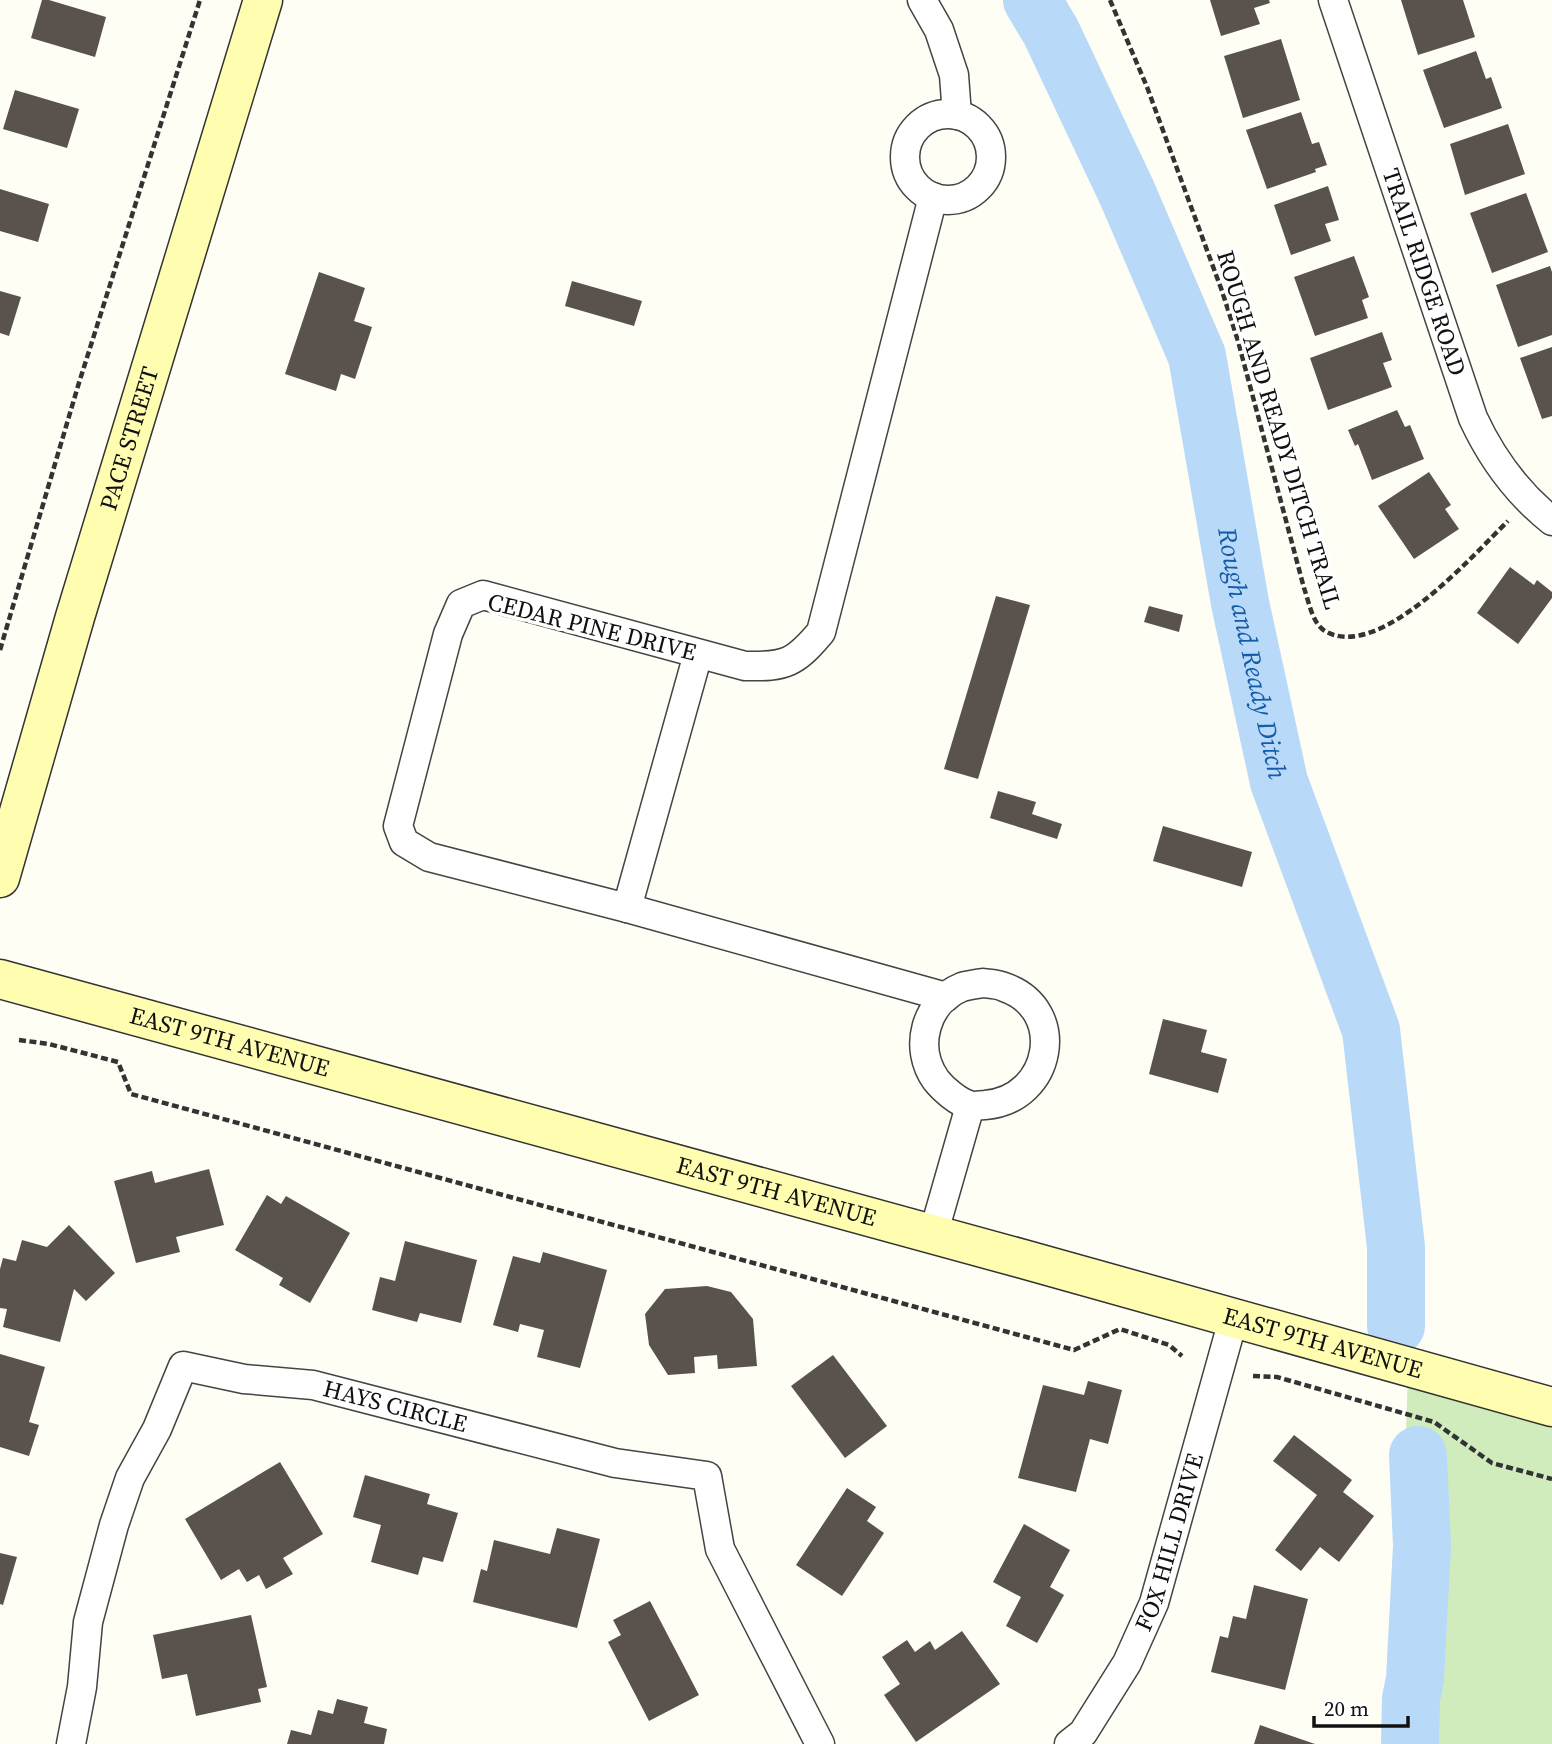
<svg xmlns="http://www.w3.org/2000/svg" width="1552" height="1744" font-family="'Source Serif 4',serif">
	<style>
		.green { fill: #d1ecbc }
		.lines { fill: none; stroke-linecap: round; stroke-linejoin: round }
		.river { stroke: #b8daf8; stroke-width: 58 }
		.building { fill: #5a534d }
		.street-casing { stroke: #444; stroke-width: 31 }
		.secondary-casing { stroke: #333; stroke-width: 41 }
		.path { stroke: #333; stroke-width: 4.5; stroke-dasharray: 7 3.5; stroke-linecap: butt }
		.street { stroke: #fff; stroke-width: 28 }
		.secondary { stroke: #fffdb0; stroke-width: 38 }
		.labels { text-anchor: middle; stroke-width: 7; stroke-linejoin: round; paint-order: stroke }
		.street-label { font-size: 24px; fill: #111; stroke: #fff }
		.water-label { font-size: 26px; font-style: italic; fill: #155ba8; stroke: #fff }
	</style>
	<rect width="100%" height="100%" fill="#fffef5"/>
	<path class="green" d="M1408,1369L1552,1407V1744H1401L1398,1695Z"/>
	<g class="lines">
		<g class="river">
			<path id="s1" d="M1032,0L1051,32L1127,193L1197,356L1240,603L1279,782L1371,1030L1396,1247V1326"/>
			<path d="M1410,1744L1411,1699L1415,1679L1422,1546L1418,1455"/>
		</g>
	</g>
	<path class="building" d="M42,0H49L106,17L95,57L31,38Z
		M1210,0H1269L1270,3L1254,8L1260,24L1221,36Z
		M1401,0H1463L1475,37L1418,55Z
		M1281,39L1300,100L1243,118L1224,56Z
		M1476,51L1486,79L1491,77L1502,108L1444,128L1423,70Z
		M15,90L79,109L67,148L3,129Z
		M1301,112L1312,144L1319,142L1327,165L1315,169L1316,172L1267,189L1246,130Z
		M1508,124L1525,174L1465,195L1450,144Z
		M1328,186L1339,220L1325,224L1331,241L1291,255L1274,205Z
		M0,189L49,204L38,242L0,231Z
		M1526,193L1548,252L1492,273L1470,213Z
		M1354,256L1369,297L1362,300L1368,318L1315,336L1294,277Z
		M1550,266L1552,272V335L1518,347L1496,285Z
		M319,272L365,288L354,321L372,327L355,379L341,374L336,391L285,374Z
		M572,281L642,301L634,326L565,306Z
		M0,291L21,297L9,336L0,333Z
		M1382,332L1392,360L1383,363L1392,387L1328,410L1310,358Z
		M1552,347V416L1542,419L1520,358Z
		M1397,410L1405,427L1410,425L1424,459L1372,480L1358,444L1355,446L1348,430Z
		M1429,472L1451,505L1445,509L1459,529L1414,559L1378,506Z
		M1510,567L1534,585L1537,580L1552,592V598L1518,644L1477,613Z
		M996,596L1030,605L978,779L944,769Z
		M1149,606L1183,615L1179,632L1144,622Z
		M998,791L1036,802L1032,814L1062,824L1057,839L990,818Z
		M1163,826L1252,852L1242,887L1153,861Z
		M1163,1019L1207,1030L1201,1052L1227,1059L1218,1093L1149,1074Z
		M209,1169L224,1225L176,1237L180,1252L136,1263L114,1181L152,1171L155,1183Z
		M267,1195L281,1204L286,1196L350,1233L310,1303L279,1285L283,1278L235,1250Z
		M69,1225L115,1273L86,1301L74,1289L60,1342L3,1327L7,1309L0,1308V1269L3,1258L16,1261L22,1240L47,1247Z
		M405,1241L477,1260L461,1323L420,1313L417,1322L372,1310L380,1277L395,1281Z
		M543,1252L607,1270L580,1368L537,1357L544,1330L520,1324L518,1332L493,1325L513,1256L540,1263Z
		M707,1286L731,1292L753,1319L757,1366L718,1369L717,1355L694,1357L695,1373L668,1375L649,1345L645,1314L665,1289Z
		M0,1354L45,1367L29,1422L39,1425L29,1456L0,1447Z
		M833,1355L887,1426L845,1458L791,1386Z
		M1088,1381L1122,1390L1108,1444L1090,1439L1076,1492L1018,1478L1043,1385L1084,1395Z
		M1294,1435L1352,1480L1343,1492L1374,1516L1339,1562L1320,1547L1301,1571L1275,1550L1317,1495L1273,1461Z
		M280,1462L323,1534L283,1558L293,1574L266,1589L259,1575L247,1582L239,1569L221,1580L185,1519Z
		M365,1475L430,1494L427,1504L458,1513L443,1562L423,1557L418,1575L371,1562L381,1525L353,1517Z
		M847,1488L876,1507L867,1521L884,1533L842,1596L796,1565Z
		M1024,1524L1070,1550L1050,1587L1064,1595L1037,1643L1006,1626L1021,1597L993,1582Z
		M557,1528L600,1539L577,1628L473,1602L481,1569L487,1571L494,1540L550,1554Z
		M0,1553L17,1557L3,1605L0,1604Z
		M1254,1585L1308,1599L1285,1690L1211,1672L1220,1636L1228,1638L1233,1616L1246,1619Z
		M650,1601L699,1695L649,1721L608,1642L621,1635L613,1620Z
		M251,1615L267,1687L258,1689L261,1702L196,1716L187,1674L162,1679L153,1635Z
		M962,1631L1000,1684L916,1742L884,1695L900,1684L882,1657L907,1640L915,1652L930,1641L935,1650Z
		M337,1699L368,1707L364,1723L387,1729L384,1744H287L291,1730L311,1735L318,1710L333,1714Z
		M1260,1725L1315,1744H1254Z"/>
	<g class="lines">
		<defs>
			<g id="street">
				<path d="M922,0L939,30L954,75L957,115"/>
				<path id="s2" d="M1333,0L1473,418C1492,459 1517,493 1552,521"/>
				<circle cx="948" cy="157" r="43"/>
				<path d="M933,197L821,632C795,663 786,667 745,666L483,595L461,604L448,634L398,826L404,842L429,857L627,908L946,997"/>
				<path d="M627,908L698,654"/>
				<path d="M983,983C990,984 998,984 1004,987C1069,1009 1052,1100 985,1105C981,1105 973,1107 969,1105C958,1102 943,1089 936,1080C913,1048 925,1002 962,987C969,985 977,984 983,983Z"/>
				<path d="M933,1235L970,1106"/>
				<path id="s3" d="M71,1744L82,1687L88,1622L114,1525L130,1478L157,1429L183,1366L244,1379L313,1385L615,1463L707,1476L720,1549L820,1744"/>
				<path id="s4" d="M1069,1744L1083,1733L1127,1663L1154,1603L1233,1320"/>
			</g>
			<g id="secondary">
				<path id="s5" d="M0,878L75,617L263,0"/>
				<path id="s6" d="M0,979L1023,1259L1552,1407"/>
			</g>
		</defs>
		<use href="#street" class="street-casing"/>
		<use href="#secondary" class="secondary-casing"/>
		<path class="path" d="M1110,0L1147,87L1222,291L1238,341L1304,588C1309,602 1312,623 1325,631C1379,663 1474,554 1508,521
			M0,650L78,386L200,0
			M19,1040L49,1044L118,1062L131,1094L1074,1350L1120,1329L1169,1345L1182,1356
			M1253,1376L1277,1377L1434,1422L1492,1463L1552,1479"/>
		<use href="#street" class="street"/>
		<use href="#secondary" class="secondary"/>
	</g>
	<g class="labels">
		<g class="street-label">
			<text dy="8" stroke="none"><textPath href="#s2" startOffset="287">TRAIL RIDGE ROAD</textPath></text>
			<text transform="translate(1279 430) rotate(73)" y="8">ROUGH AND READY DITCH TRAIL</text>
			<text dy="8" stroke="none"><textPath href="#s5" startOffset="458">PACE STREET</textPath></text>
			<text transform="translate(592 627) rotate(14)" y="8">CEDAR PINE DRIVE</text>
			<text dy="8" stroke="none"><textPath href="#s6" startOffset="238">EAST 9TH AVENUE</textPath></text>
			<text dy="8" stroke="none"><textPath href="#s6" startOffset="805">EAST 9TH AVENUE</textPath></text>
			<text dy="8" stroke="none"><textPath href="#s6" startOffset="1372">EAST 9TH AVENUE</textPath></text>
			<text dy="8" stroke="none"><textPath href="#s3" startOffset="614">HAYS CIRCLE</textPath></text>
			<text dy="8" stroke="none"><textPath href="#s4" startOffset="229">FOX HILL DRIVE</textPath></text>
		</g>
		<g class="water-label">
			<text dy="9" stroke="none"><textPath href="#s1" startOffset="695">Rough and Ready Ditch</textPath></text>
		</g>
	</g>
	<path d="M1314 1716v10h94v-10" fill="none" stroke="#111111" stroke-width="3.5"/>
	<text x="1324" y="1716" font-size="21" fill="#111111" stroke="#ffffff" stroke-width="5" paint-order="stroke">20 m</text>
</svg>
